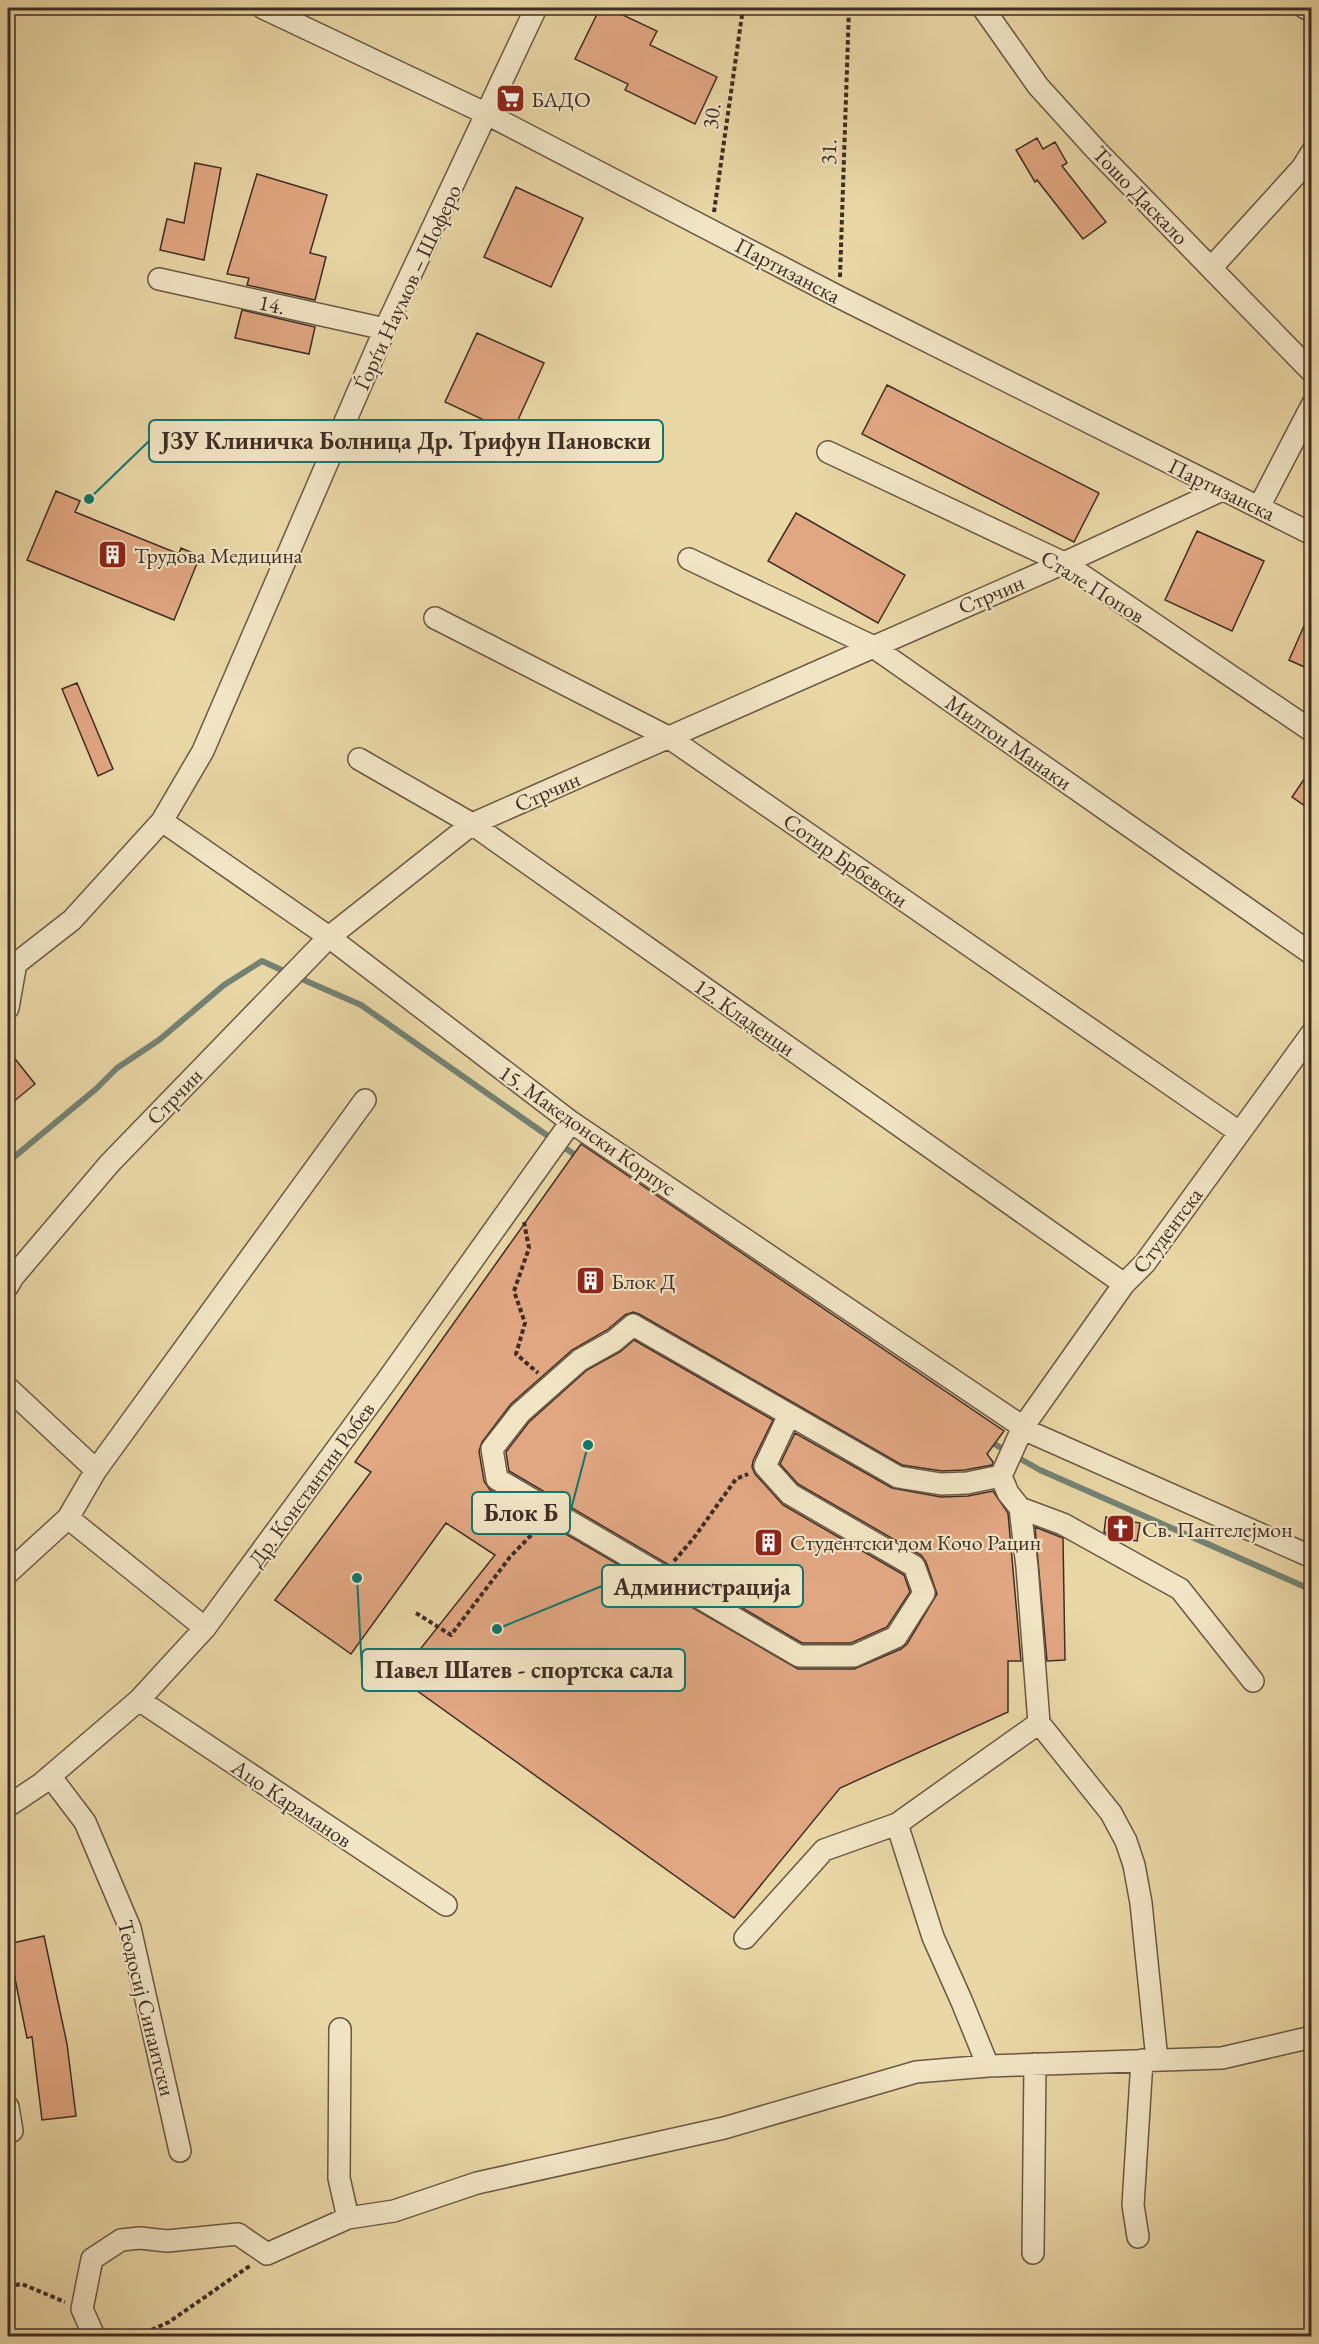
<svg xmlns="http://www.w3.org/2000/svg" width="1319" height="2344" font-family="'EB Garamond',serif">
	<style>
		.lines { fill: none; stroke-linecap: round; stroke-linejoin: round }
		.stream { stroke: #748274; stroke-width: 6 }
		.building { fill: #e1a782; stroke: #3f2d25; stroke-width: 1.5 }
		.minor-casing { stroke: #6a5845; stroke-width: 24 }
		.path { stroke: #3f2d25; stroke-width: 4; stroke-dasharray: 4.5 3; stroke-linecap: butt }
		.minor { stroke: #f1e5c5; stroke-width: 21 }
		.labels { text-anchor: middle; stroke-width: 4.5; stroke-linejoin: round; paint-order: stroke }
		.poi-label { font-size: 22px; fill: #3f2d25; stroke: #f1e5c5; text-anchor: start }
		.street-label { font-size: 22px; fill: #3f2d25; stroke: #f1e5c5 }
		.leader { fill: none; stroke: #0f766e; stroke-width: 2 }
		.callout-dot { fill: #0f766e; stroke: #f1e5c5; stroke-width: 2 }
		.callout { fill: #f1e5c5; stroke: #0f766e; stroke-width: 2 }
		.callout-label { font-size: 24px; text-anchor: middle; font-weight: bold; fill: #3f2d25 }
	</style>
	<rect width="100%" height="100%" fill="#ead7a6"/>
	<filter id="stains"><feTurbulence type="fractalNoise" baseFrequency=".00333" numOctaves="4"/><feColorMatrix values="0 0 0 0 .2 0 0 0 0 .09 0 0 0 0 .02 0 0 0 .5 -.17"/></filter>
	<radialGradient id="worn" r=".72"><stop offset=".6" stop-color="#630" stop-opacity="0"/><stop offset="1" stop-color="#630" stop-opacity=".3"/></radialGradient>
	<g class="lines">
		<path class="stream" d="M297,977L361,1005L578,1157
			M8,1162L96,1089L117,1068L159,1040L224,985L262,961L288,973
			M989,1441L1040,1470L1312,1590"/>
	</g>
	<path class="building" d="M600,8H608L657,31L650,45L717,77L695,124L625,90L628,84L575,59Z
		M1037,138L1043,149L1055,142L1067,163L1062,166L1106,222L1083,239L1037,180L1035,182L1016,150Z
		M195,163L221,168L204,260L160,250L167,219L184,223Z
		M257,174L327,195L310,253L326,257L315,300L247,285L249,278L227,274Z
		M516,187L583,218L551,287L484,257Z
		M242,310L315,327L309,354L235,338Z
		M477,333L544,363L512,433L445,402Z
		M887,385L1099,493L1074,542L862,434Z
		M56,491L80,501L75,512L179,554L181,548L200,556L174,620L27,560Z
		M796,513L905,575L878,623L768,561Z
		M1197,531L1264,561L1232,631L1165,600Z
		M1311,610V670L1289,660Z
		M77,683L113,769L98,776L62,689Z
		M1311,769V810L1292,797Z
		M8,1050L35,1084L8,1106Z
		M581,1144L1004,1431L987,1454L993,1462L992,1465L965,1470L942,1471L902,1465L639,1314L633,1312L625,1315L607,1330L572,1350L511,1404L482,1442L479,1451L484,1481L490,1490L798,1669H854L901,1649L907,1644L937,1594L926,1562L921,1555L798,1484L780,1464L795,1433L892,1488L941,1497L968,1496L993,1491L1008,1513L1021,1661H1008V1712L840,1788L734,1918L398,1677L495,1555L446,1523L351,1654L275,1600L371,1472L355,1462Z
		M634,1340L773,1420L753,1461L752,1467L755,1474L783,1505L904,1575L910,1592L887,1627L851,1643H802L509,1471L506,1452L529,1422L587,1370L620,1352Z
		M1106,1517L1140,1523L1137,1541L1113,1537L1104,1532Z
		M1035,1527L1063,1538L1065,1660L1047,1661Z
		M44,1936L67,2044L76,2116L42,2120L32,2037L27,2038L8,1944Z"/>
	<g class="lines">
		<defs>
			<path id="minor" d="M263,8L487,114L839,297L1312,534
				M983,8L1038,86L1096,150L1312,372
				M1305,8L1312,10
				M1212,267L1302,168L1312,152
				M159,279L385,329
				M828,452L1064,563L1312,731
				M1259,507L1312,405
				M689,559L872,646L1312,954
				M435,618L668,737L1239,1132
				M359,759L472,824L1124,1284
				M162,821L329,937L571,1122L1023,1427
				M8,970L72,920L162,821L203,751L385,329L536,8
				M8,1008L16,963
				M8,1286L13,1277L110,1163L329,937L472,824L1064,563L1222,490
				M8,1388L96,1470
				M789,1415L765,1466L790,1494L914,1566L924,1593L896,1637L854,1656H799L497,1479L492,1449L520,1413L580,1360L614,1341L633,1325L898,1477L941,1484L967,1483L1001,1476
				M1023,1429L1312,1557
				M68,1518L205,1628
				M8,1573L68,1518L96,1470L365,1100
				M1253,1681L1180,1589L1063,1524L1020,1508L1008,1493L1001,1476L1023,1427L1124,1284L1145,1263L1312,1033
				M139,1700L446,1905
				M1039,1723L1111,1813L1126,1841L1134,1865L1141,1903L1157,2060
				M50,1776L85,1822L130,1928L180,2151
				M8,1806L41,1784L139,1700L205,1628L388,1379L571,1122
				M745,1938L824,1850L897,1824
				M340,2029L339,2178L348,2218
				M988,2066L1222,2058L1312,2037
				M8,2107L12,2131
				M1138,2237L1133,2205L1142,2060
				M1033,2253L1035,2064
				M94,2336L82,2309L92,2259L121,2240L140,2238L167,2241L238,2234L267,2254L348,2218L394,2211L477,2183L724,2128L916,2072L988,2066L962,2002L933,1937L897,1824L1039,1723L1027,1567L1020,1508"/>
		</defs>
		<use href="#minor" class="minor-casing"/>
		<path class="path" d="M714,212L743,8
			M840,277L849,8
			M524,1222L529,1248L514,1291L525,1323L516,1354L538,1373
			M674,1561L693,1539L736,1479L748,1474
			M416,1613L451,1635L510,1557L540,1526
			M8,2286L22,2284L65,2302
			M138,2336L169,2322L251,2265"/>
		<use href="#minor" class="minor"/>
	</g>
	<defs>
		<symbol id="supermarket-square" viewBox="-11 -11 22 22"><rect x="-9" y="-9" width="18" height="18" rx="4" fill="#8f2418" stroke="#f1e5c5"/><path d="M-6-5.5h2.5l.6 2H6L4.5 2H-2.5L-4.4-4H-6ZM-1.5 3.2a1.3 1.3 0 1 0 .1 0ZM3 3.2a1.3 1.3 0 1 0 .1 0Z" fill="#fff"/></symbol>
		<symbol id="building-square" viewBox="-11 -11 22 22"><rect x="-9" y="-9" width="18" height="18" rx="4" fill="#8f2418" stroke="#f1e5c5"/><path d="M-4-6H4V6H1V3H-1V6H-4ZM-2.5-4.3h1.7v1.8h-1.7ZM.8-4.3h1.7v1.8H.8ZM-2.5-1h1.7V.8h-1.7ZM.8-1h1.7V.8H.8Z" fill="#fff"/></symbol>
		<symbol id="church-square" viewBox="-11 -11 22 22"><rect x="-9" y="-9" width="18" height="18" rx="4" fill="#8f2418" stroke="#f1e5c5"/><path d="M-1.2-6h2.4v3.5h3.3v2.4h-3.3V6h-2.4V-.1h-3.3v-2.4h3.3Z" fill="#fff"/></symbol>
	</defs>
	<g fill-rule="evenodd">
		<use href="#supermarket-square" x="494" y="82" width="33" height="33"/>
		<use href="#building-square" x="96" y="538" width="33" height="33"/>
		<use href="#building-square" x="574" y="1264" width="33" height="33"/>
		<use href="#church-square" x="1104" y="1512" width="33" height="33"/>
		<use href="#building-square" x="752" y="1526" width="33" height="33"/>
	</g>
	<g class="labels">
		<g class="poi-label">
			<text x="531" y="107">БАДО</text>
			<text x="134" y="563">Трудова Медицина</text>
			<text x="611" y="1289">Блок Д</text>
			<text x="1142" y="1537">Св. Пантелејмон</text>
			<text x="790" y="1550">Студентски дом Кочо Рацин</text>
		</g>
		<g class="street-label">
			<text transform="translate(711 116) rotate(-82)" y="8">30.</text>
			<text transform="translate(828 152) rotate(-88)" y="8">31.</text>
			<text transform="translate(1141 195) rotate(46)" y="8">Тошо Даскало</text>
			<text transform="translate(788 270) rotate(28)" y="8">Партизанска</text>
			<text transform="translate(407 287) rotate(-65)" y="8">Ѓорѓи Наумов – Шоферо</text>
			<text transform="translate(272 304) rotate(12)" y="8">14.</text>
			<text transform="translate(1222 489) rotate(26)" y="8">Партизанска</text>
			<text transform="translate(1093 586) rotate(32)" y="8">Стале Попов</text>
			<text transform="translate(991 594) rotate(-23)" y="8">Стрчин</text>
			<text transform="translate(1009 742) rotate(35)" y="8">Милтон Манаки</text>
			<text transform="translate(547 791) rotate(-24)" y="8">Стрчин</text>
			<text transform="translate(846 860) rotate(35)" y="8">Сотир Брбевски</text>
			<text transform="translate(745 1017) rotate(35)" y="8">12. Кладенци</text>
			<text transform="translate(174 1096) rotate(-46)" y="8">Стрчин</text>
			<text transform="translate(588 1130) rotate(35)" y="8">15. Македонски Корпус</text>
			<text transform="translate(1167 1230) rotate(-53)" y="8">Студентска</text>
			<text transform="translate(311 1484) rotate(-54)" y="8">Др. Константин Робев</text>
			<text transform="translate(292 1803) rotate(34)" y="8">Ацо Караманов</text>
			<text transform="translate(147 2008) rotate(76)" y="8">Теодосиј Синаитски</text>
		</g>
	</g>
	<path class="leader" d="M89 499L149 441M588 1445L570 1513M497 1629L602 1586M357 1578L362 1670"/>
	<g class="callout-dot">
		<circle cx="89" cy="499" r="6"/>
		<circle cx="588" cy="1445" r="6"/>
		<circle cx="497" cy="1629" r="6"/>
		<circle cx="357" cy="1578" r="6"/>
	</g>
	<g class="callout">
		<rect x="149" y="420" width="514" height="42" rx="6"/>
		<rect x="472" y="1492" width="98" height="42" rx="6"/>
		<rect x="602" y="1565" width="201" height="42" rx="6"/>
		<rect x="362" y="1649" width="323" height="42" rx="6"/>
	</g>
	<g class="callout-label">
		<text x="406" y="449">ЈЗУ Клиничка Болница Др. Трифун Пановски</text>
		<text x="521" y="1521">Блок Б</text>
		<text x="702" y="1595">Администрација</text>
		<text x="524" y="1678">Павел Шатев - спортска сала</text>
	</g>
	<rect width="1319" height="2344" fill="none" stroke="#ead7a6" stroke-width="30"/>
	<rect x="9" y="9" width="1301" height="2326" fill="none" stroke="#3f2d25" stroke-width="3"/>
	<rect x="15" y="15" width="1289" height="2314" fill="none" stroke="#3f2d25" stroke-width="1.5"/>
	<rect width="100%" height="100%" filter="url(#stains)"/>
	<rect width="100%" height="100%" fill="url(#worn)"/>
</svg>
